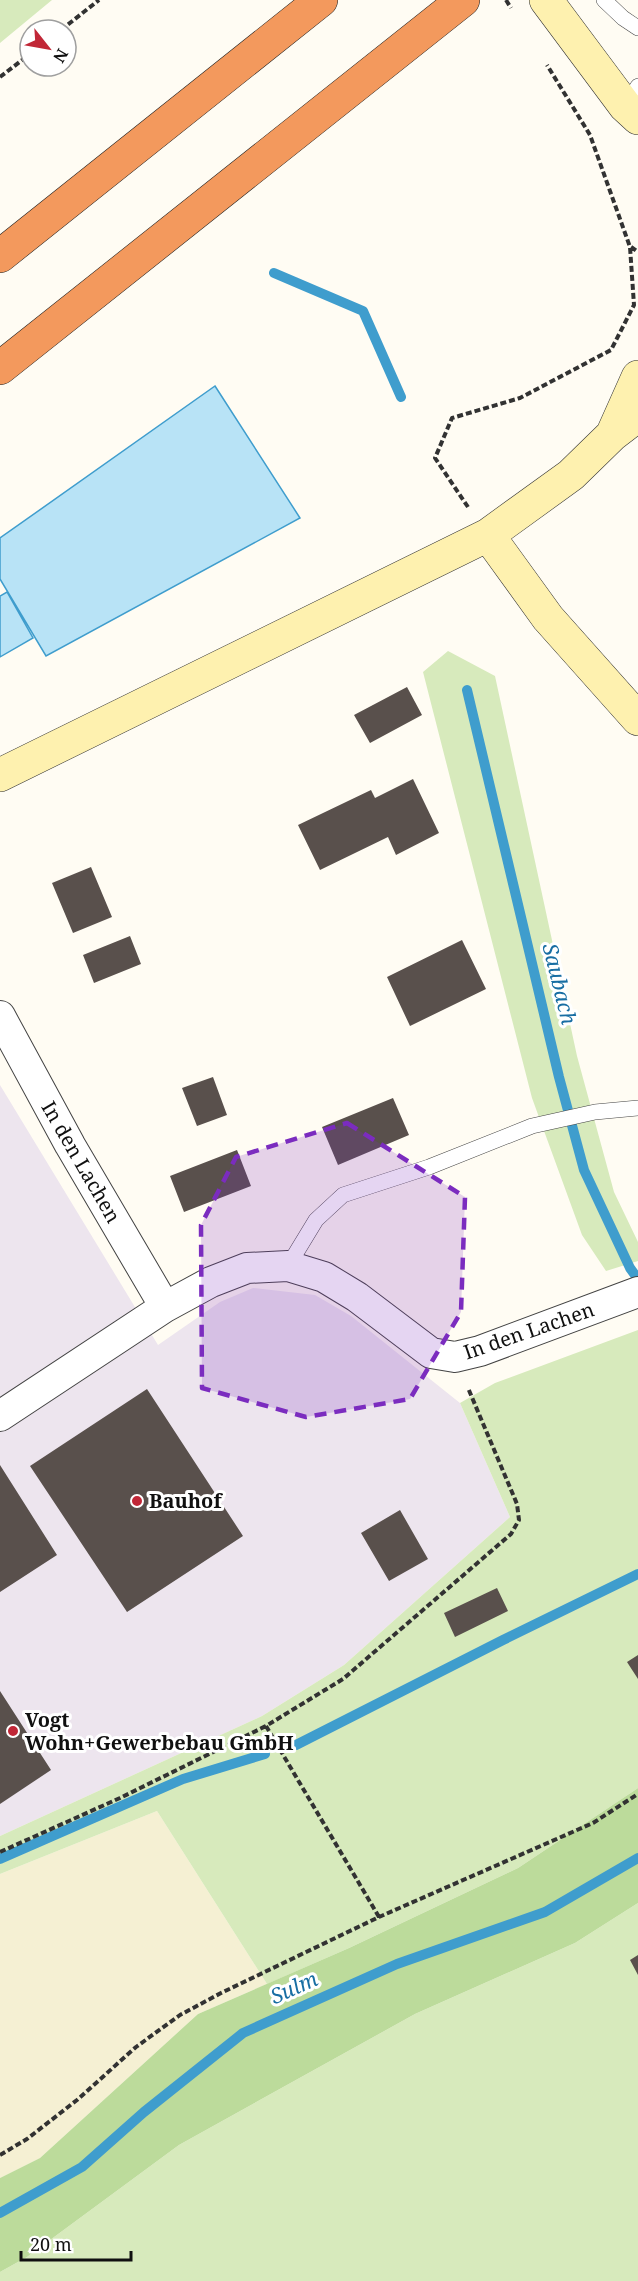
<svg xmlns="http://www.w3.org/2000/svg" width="638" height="2281" font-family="'Noto Serif',serif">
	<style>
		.industrial { fill: #ede5ee }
		.farmland { fill: #f5f0d3 }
		.green { fill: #d7eabc }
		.forest { fill: #bcdb9b }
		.water { fill: #b8e3f6; stroke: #3f9dcd; stroke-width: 1.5 }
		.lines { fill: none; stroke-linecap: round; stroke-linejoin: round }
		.stream { stroke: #3f9dcd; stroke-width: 10 }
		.building { fill: #59504c }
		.lane-casing { stroke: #434343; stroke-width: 16 }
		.street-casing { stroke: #434343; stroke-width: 32 }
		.secondary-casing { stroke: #323232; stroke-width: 34 }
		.highway-casing { stroke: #212121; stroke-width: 34 }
		.path { stroke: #323232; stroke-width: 4; stroke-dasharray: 6 3; stroke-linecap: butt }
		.lane { stroke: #fff; stroke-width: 15 }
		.street { stroke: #fff; stroke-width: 30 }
		.secondary { stroke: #fef1af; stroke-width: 33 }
		.highway { stroke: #f3995d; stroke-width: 33 }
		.marked { fill: #7b2cbf; fill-opacity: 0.2; stroke: #7b2cbf; stroke-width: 4.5; stroke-dasharray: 12 8; stroke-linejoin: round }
		.poi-dot { fill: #c12737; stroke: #fff; stroke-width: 2 }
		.labels { text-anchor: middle; stroke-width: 6; stroke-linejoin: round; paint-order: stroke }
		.street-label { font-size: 20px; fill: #101010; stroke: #fff }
		.poi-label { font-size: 20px; font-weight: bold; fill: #101010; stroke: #fff; text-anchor: start }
		.water-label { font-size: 21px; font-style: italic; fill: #186ea3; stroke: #fff }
	</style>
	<rect width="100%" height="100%" fill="#fffcf3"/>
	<path class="industrial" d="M0,1085L158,1345L220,1302L253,1288L315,1295L351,1316L460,1403L510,1517L344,1665L262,1716L0,1836Z"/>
	<path class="farmland" d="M157,1811L267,1984L198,2014L40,2158L0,2178V1874Z"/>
	<path class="green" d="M0,0H52L0,43Z
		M448,651L495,676L577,1056L614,1192L638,1242V1261L606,1271L582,1235L532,1098L423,672Z
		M638,1330V1788L518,1868L349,1948L267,1984L157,1811L0,1874V1836L262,1716L344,1665L510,1517L460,1403L495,1383Z
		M638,1903V2281H0V2272L27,2257L179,2145L415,2014L575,1943Z"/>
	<path class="forest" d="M638,1788V1903L575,1943L415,2014L179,2145L27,2257L0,2272V2178L40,2158L198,2014L349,1948L518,1868Z"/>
	<path class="water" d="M215,386L300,518L46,656L0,579V538Z
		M7,592L33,638L0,657V596Z"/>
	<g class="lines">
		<path class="stream" d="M274,273L363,311L401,397
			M467,690L559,1077L584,1170L630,1268L638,1279
			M296,1745L503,1640L638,1574
			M0,1859L183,1779L265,1754
			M0,2213L82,2167L144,2112L243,2033L397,1964L545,1912L638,1858"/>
	</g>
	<path class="building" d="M407,687L422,715L370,743L354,715Z
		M413,779L439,833L396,855L388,837L320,870L298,825L371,790L375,798Z
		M91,867L112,917L73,933L52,883Z
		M130,936L141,964L94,983L83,955Z
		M462,940L486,989L410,1026L387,977Z
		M213,1077L227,1115L197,1126L182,1088Z
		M393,1098L409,1135L338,1165L322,1127Z
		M237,1150L251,1186L184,1212L170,1176Z
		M147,1389L243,1536L127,1612L30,1466Z
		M0,1465L57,1555L0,1592Z
		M400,1510L428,1559L389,1581L361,1533Z
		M497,1588L508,1611L455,1637L444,1613Z
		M638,1655V1679L627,1662Z
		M0,1691L51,1770L0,1804Z
		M638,1955V1975L630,1960Z"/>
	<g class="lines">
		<defs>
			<path id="lane" d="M604,0L623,18L638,28
				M625,106L638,86
				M288,1266L316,1220L343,1195L429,1167L532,1126L595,1112L638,1108"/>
			<path id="street" d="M0,1016L70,1145L165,1307
				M0,1416L165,1307L211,1282L247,1268L288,1266L324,1277L357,1297L431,1353L455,1357L480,1351L638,1292"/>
			<path id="secondary" d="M546,0L625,106L638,118
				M613,433L638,377
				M488,535L548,618L638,719
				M0,775L488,535L571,475L612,435L638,415"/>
			<path id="highway" d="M0,256L321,0
				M0,368L463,0"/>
		</defs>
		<use href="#lane" class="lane-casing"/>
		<use href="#street" class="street-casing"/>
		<use href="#secondary" class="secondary-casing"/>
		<use href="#highway" class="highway-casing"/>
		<path class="path" d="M506,0L511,8
			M61,30L99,0
			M0,77L30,54
			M631,247L638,252
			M468,507L435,458L452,418L520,398L611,350L634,305L630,247L590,135L547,65
			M0,1852L120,1798L266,1726
			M379,1917L266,1726L343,1679L511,1534L519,1520L517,1504L468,1388
			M0,2155L27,2139L77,2100L136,2047L180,2015L221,1993L379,1917L593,1823L638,1794"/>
		<use href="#lane" class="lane"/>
		<use href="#street" class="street"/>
		<use href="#secondary" class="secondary"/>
		<use href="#highway" class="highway"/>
	</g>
	<path class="marked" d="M347,1123L465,1197L461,1312L410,1399L306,1417L202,1388L201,1225L236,1157Z"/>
	<g class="poi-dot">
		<circle cx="137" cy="1501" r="6"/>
		<circle cx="13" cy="1731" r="6"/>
	</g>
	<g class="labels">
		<g class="street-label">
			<text transform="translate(81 1162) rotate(60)" y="7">In den Lachen</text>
			<text transform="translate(529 1331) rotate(-19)" y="7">In den Lachen</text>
		</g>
		<g class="poi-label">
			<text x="149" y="1508">Bauhof</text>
			<text x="25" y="1727">Vogt<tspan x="25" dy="23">Wohn+Gewerbebau GmbH</tspan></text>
		</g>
		<g class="water-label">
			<text transform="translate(559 984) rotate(76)" y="7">Saubach</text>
			<text transform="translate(294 1988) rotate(-24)" y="7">Sulm</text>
		</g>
	</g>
	<g transform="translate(48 48) rotate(121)"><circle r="28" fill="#ffffff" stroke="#9f9f9f" stroke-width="1.5"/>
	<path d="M0-4.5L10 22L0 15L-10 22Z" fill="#c12737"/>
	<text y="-9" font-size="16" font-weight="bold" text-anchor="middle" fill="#101010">N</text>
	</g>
	<path d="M21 2251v9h110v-9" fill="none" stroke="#101010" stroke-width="3"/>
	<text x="30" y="2251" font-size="18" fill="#101010" stroke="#ffffff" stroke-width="4.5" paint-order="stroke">20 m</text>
</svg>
